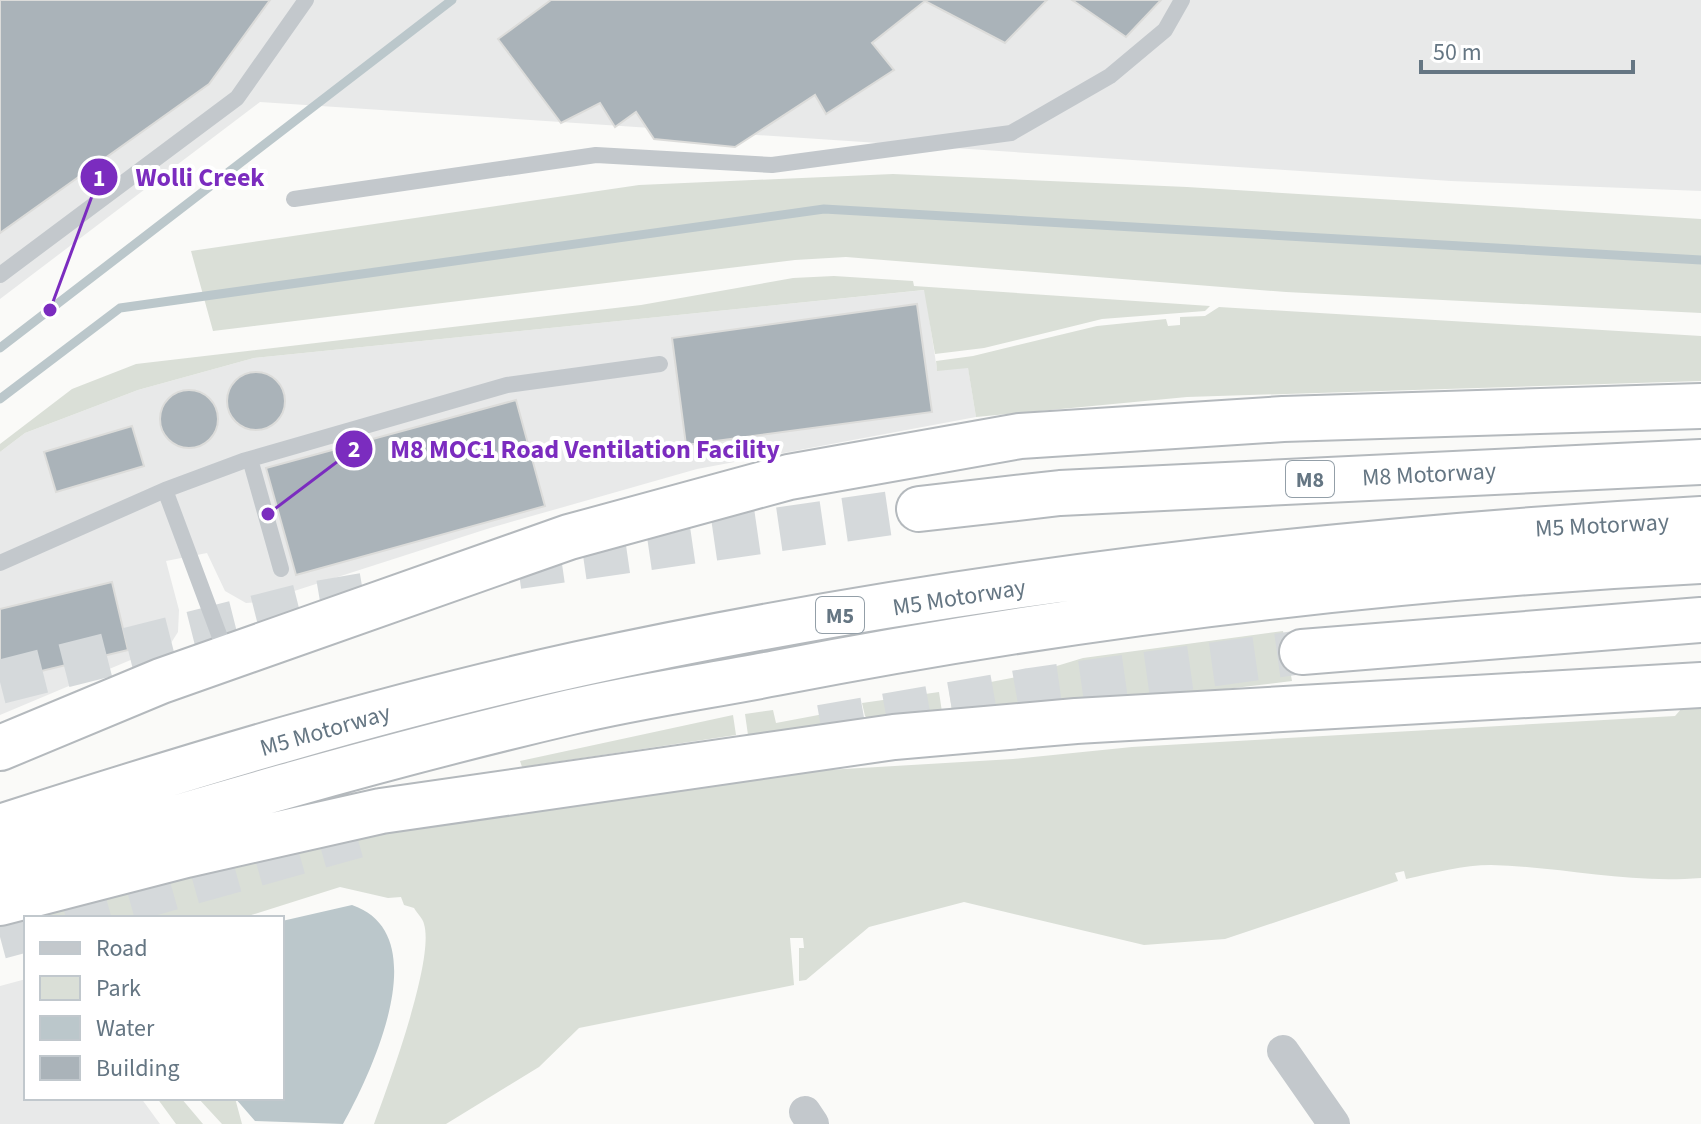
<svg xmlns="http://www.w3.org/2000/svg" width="1701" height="1124" font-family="'Source Sans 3',sans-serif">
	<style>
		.built { fill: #e8e9e9 }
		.green { fill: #dadfd7 }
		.water { fill: #bbc7cb }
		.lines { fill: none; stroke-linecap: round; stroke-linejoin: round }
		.stream { stroke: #bbc7cb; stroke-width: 9 }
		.building { fill: #aab3b9; stroke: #dcdcda; stroke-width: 2 }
		.motorway-tunnel { stroke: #d5d9db; stroke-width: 44; stroke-dasharray: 44 22; stroke-linecap: butt }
		.motorway-casing { stroke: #b4b9bd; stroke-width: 48 }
		.service { stroke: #c3c8cc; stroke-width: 16 }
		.minor { stroke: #c3c8cc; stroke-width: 32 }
		.motorway { stroke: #fff; stroke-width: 44 }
		.labels { text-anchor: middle; stroke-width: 8; stroke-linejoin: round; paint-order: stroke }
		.shield { fill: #fff; stroke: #939fa8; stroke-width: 2 }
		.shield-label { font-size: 22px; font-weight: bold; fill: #657683 }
		.street-label { font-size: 24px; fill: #657683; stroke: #fff }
		.leader { fill: none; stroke: #7b2cbf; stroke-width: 3 }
		.callout-dot { fill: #7b2cbf; stroke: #fff; stroke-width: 3 }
		.mark-label { font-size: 24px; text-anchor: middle; font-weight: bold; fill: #fff }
		.callout-label { font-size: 26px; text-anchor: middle; font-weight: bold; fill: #7b2cbf; stroke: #fff; stroke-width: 8; stroke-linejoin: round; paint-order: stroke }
	</style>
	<rect width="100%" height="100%" fill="#fafaf8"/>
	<path class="built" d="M0,0H1701V191L1451,181L260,102L0,299Z
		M925,290L937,370L968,367L976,417L697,469L490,528L260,602L246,603L225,591L207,553L166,561L179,610L178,632L171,643L0,715V452L25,433L138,390L254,358Z
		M26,979V1098H141L160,1124H0V986Z"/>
	<path class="green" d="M893,174L1187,187L1701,219V313L1286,292L846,257L795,260L213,331L191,251L639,185Z
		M834,276L913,281L914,286L1210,306L1205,311L1102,319L984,348L935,354L924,290L254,358L138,390L25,433L0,452V444L72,389L136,364L641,305L793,278Z
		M1219,307L1701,336V381L1187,397L976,417L968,368L937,371L936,361L973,356L1097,326L1166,319L1168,326L1180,325V317L1205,316Z
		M1283,631L1292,681L1184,694L952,711L949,690L1027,675L1083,658Z
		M939,692L942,712L870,720L865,716L862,703Z
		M1701,707V878C1627,884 1563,867 1491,865C1464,865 1433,873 1406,879L1404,871L1395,873L1398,881L1225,939L1144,945L964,902L869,927L806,980L799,981V948H804L803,938H790L794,985L579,1028L539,1067L446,1124H374C388,1086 435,960 424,924C423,919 417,913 414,908L404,905L401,897L388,898L340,887L242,918H34L144,887L412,825L810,771L1013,759L1132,747L1675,716L1682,708Z
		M773,710L776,723L829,713L831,723L748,735L745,714Z
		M733,715L736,735L522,767L520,761Z
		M157,1098H181L203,1124H176Z
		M198,1098H235L242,1124H222Z"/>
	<path class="water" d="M352,905C437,934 372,1072 343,1124L255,1121L235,1098H282V921Z"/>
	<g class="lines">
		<path class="stream" d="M0,348L452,0
			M0,399L120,308L824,209L1701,260"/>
	</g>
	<path class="building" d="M0,0H270L209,84L0,233Z
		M551,0H1047L1005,43L925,1L872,43L894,70L826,114L815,95L735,147L654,139L636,112L615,127L600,103L561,123L498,39Z
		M1072,0H1161L1126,37Z
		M917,304L932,412L686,445L672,338Z
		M227 401a29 29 0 1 1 58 0a29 29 0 1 1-58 0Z
		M160 419a29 29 0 1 1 58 0a29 29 0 1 1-58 0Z
		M516,400L545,506L296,575L266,468Z
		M132,426L144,466L56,492L44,452Z
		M112,582L128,650L0,681V609Z"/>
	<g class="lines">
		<path class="motorway-tunnel" d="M518,567L919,509
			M0,682L300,606L375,593
			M821,727L1030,690L1302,652
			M66,918L357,836
			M0,937L26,930"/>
		<defs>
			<path id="motorway" d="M919,509L1060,493L1701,462
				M1302,652L1701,620
				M0,748L161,681L569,537L789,477L1020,436L1283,419L1701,406
				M0,827C190,766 383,707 579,664C948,584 1325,540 1701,519
				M0,870C189,813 379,757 571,712C639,696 708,686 776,673C1085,613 1387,577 1701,561
				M0,903L186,855L381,811L894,737L1076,721L1701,685"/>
		</defs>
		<use href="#motorway" class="motorway-casing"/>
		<path class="service" d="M294,199L596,155L772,165L1011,133L1110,76L1165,30L1182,0
			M0,275L237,98L306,0
			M250,459L281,569
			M165,490L243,461L507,385L660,364
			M0,563L165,490L227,656"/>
		<path class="minor" d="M1283,1051L1334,1124
			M805,1112L813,1124"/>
		<use href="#motorway" class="motorway"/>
	</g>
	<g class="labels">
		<g class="shield">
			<rect x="1286" y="461" width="48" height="36" rx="6"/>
			<rect x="816" y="597" width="48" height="36" rx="6"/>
		</g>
		<g class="shield-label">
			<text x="1310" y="487">M8</text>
			<text x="840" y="623">M5</text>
		</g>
		<g class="street-label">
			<text transform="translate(1429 474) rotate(-3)" y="8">M8 Motorway</text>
			<text transform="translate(1602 525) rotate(-3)" y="8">M5 Motorway</text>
			<text transform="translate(959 597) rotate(-9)" y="8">M5 Motorway</text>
			<text transform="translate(325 730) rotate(-16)" y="8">M5 Motorway</text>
		</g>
	</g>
	<path class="leader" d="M50 310L99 177M268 514L354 449"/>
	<g class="callout-dot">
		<circle cx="50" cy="310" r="8"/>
		<circle cx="268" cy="514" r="8"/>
		<circle cx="99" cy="177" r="20"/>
		<circle cx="354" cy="449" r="20"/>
	</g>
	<g class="mark-label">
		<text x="99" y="186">1</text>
		<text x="354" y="457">2</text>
	</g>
	<g class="callout-label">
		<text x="200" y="186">Wolli Creek</text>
		<text x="585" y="458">M8 MOC1 Road Ventilation Facility</text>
	</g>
	<rect x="24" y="916" width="260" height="184" fill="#ffffff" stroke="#c1c8cd" stroke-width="2"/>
	<rect x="40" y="942" width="40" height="12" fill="#c3c8cc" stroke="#c1c8cd" stroke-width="2"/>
	<text x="96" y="956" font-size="24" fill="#657683">Road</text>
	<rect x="40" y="976" width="40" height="24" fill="#dadfd7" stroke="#c1c8cd" stroke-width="2"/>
	<text x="96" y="996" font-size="24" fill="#657683">Park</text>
	<rect x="40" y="1016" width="40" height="24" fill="#bbc7cb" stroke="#c1c8cd" stroke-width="2"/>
	<text x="96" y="1036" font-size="24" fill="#657683">Water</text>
	<rect x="40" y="1056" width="40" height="24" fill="#aab3b9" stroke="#c1c8cd" stroke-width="2"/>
	<text x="96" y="1076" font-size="24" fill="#657683">Building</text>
	<path d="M1421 60v12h212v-12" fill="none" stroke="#657683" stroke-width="4"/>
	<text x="1433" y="60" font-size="24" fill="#657683" stroke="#ffffff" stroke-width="6" paint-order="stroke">50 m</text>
</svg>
